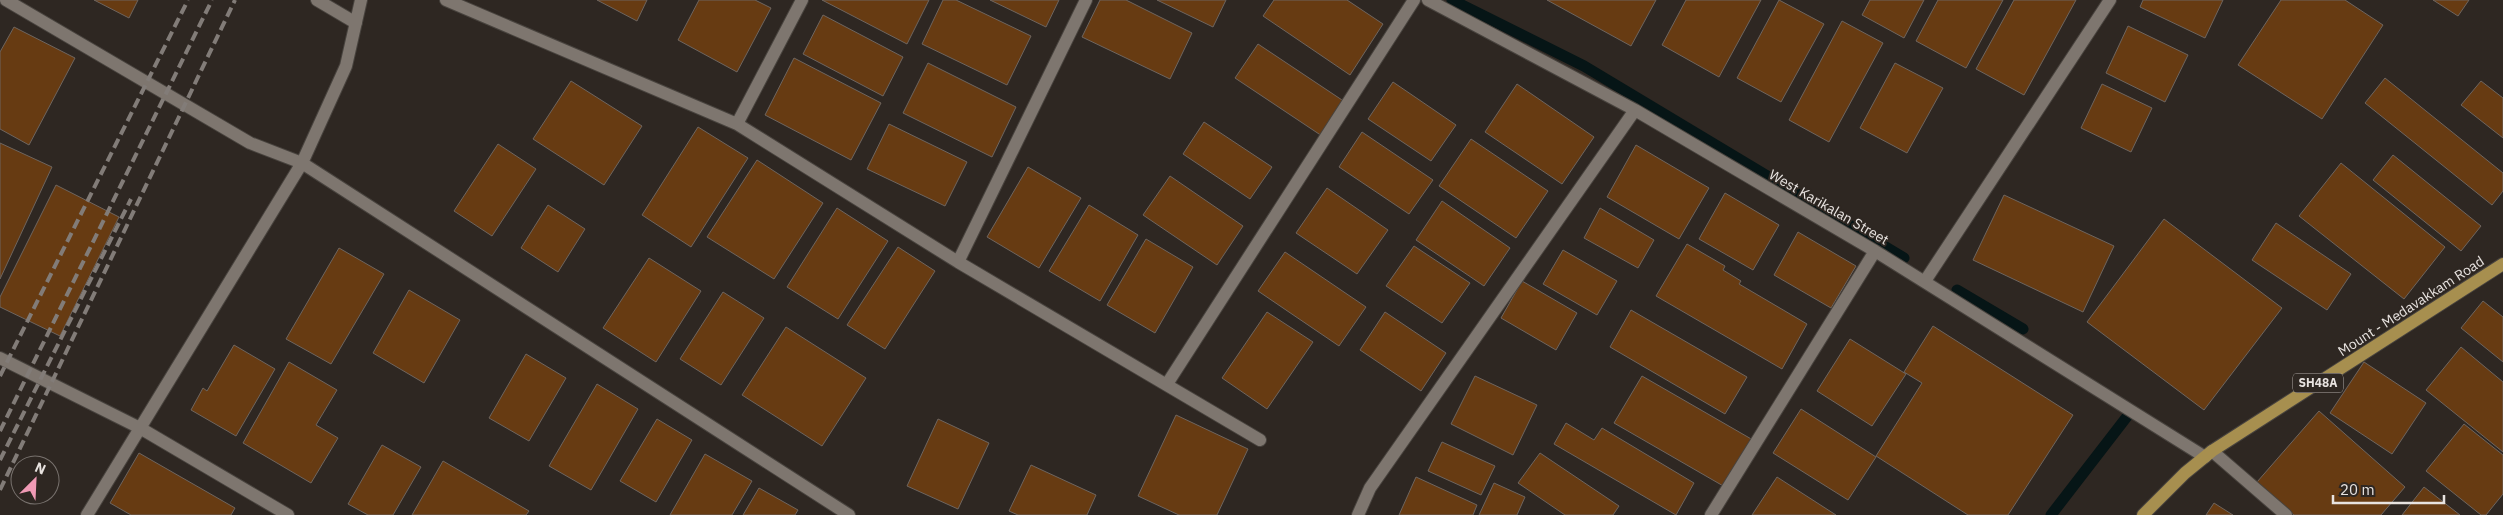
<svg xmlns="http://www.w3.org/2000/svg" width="2503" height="515" font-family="'IBM Plex Sans',sans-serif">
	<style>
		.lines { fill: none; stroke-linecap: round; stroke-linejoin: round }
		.stream { stroke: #061516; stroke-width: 11 }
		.building { fill: #673b12; stroke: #6e655f }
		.service-casing { stroke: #48433e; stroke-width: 14 }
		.minor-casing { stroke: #48433e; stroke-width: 14 }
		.primary-casing { stroke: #48433e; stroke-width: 14 }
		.service { stroke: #7e766f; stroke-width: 12 }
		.minor { stroke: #7e766f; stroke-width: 12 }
		.primary { stroke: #a78f4f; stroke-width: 12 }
		.rail { stroke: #827c78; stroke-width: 4; stroke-dasharray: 10 5; stroke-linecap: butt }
		.labels { text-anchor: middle; stroke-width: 4; stroke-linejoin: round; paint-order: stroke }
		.shield { fill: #2e2722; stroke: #b0aba7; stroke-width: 1 }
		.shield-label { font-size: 12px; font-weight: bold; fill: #e8e3e0 }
		.street-label { font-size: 14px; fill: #e8e3e0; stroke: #2e2722 }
	</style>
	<rect width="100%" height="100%" fill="#2e2722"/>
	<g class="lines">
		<path class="stream" d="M1452,0L1584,66L1904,258
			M1957,290L2023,329
			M2051,515L2129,414"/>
	</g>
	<path class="building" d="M94,0H138L129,18Z
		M597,0H647L637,21Z
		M699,0H755L771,8L737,72L678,40Z
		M822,0H929L907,44Z
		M943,0H956L1031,36L1007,85L922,44Z
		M990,0H1059L1046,27Z
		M1100,0H1126L1192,33L1170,79L1082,37Z
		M1157,0H1226L1213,27Z
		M1274,0H1347L1383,24L1350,75L1263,16Z
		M1547,0H1656L1631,46Z
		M1686,0H1761L1719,77L1662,45Z
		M1779,0L1824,24L1781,102L1737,78Z
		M1870,0H1924L1904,38L1862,15Z
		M1938,0H2003L1966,68L1916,41Z
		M2014,0H2076L2024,95L1976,69Z
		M2143,0H2223L2205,38L2140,7Z
		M2281,0H2345L2383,25L2322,119L2238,65Z
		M2433,0H2469L2458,16Z
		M823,15L903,57L883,96L803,54Z
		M1842,21L1883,43L1829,142L1789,120Z
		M2128,26L2188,55L2165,102L2106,73Z
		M14,27L75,58L29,145L0,129V52Z
		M1258,44L1345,102L1322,136L1235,78Z
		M794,58L881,103L851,160L765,115Z
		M928,63L1016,107L992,157L903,113Z
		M1895,63L1943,88L1907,153L1860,128Z
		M2385,78L2503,173V191L2492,205L2365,103Z
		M571,81L642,126L604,185L533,139Z
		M2481,81L2503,98V138L2461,105Z
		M1393,82L1456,125L1431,161L1368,119Z
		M1517,84L1594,137L1562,184L1485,132Z
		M2102,84L2152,108L2131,152L2081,128Z
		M1204,122L1272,167L1250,199L1183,154Z
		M889,124L967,162L945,206L867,169Z
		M698,127L748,158L691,247L642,215Z
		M1362,132L1433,180L1409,214L1339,167Z
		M1471,139L1548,191L1516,238L1439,186Z
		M0,143L52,167L0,279Z
		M498,144L536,169L492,236L454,211Z
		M1636,145L1709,188L1679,239L1607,197Z
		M2393,155L2481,226L2461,251L2373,180Z
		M757,160L823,203L774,279L707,237Z
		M2341,163L2445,247L2404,299L2299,216Z
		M1028,167L1081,198L1039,268L987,237Z
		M1170,176L1243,226L1217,265L1143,215Z
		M56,185L119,217L60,336L0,307V297Z
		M1327,188L1388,230L1357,274L1296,233Z
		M1725,193L1779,225L1753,270L1699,239Z
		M2004,195L2114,246L2083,312L1973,260Z
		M1442,201L1510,248L1484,286L1416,240Z
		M548,205L585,229L558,272L521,248Z
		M1089,205L1138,235L1100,301L1049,271Z
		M837,208L888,241L838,319L787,287Z
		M1600,208L1654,240L1638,268L1584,238Z
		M2164,219L2282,308L2204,410L2087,322Z
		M2276,223L2351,274L2327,310L2252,260Z
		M1798,232L1856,266L1831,308L1774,275Z
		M1146,239L1193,267L1155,333L1107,305Z
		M1687,244L1725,266L1723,270L1741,281L1739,284L1807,324L1782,369L1656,296Z
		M1414,246L1470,283L1442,323L1386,286Z
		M898,247L935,271L885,349L847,325Z
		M339,248L384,274L331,364L286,339Z
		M1563,250L1617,281L1597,315L1543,284Z
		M1285,252L1366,307L1339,346L1258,291Z
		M649,258L701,291L656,362L603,328Z
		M1522,281L1577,313L1556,350L1501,318Z
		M409,290L460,320L424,383L373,353Z
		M723,292L764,318L721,385L680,359Z
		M2483,301L2503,317V362L2461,328Z
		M1631,310L1747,377L1725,414L1610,347Z
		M1267,312L1313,342L1267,409L1222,378Z
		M1385,312L1446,353L1421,391L1360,350Z
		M1933,326L2073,415L2008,515H1968L1876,456L1922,383L1904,372Z
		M786,327L866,378L822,446L742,395Z
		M1850,339L1906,374L1872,426L1817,391Z
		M234,345L275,369L236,436L191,410L203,388L207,391Z
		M2461,347L2503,382V452L2426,390Z
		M526,354L566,378L529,441L489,418Z
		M289,362L337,390L316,425L338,438L311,483L243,443Z
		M2364,362L2426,403L2392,454L2330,413Z
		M1475,376L1537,405L1513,455L1451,424Z
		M1642,376L1753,440L1725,487L1614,423Z
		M597,384L638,409L591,490L549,466Z
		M1801,409L1876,457L1848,500L1773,453Z
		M2319,411L2405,487L2381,515H2294L2257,482Z
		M1176,415L1248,449L1217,515H1179L1138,496Z
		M657,419L692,440L656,502L620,481Z
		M938,419L989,443L958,509L907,486Z
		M1566,423L1594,440L1602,428L1694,483L1676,515L1554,444Z
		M2464,424L2503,455V494L2486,515H2481L2426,471Z
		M1442,442L1495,466L1481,495L1428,471Z
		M382,445L421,467L393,515H368L348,504Z
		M139,453L235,508L231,515H131L110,503Z
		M1540,453L1619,506L1613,515H1565L1518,483Z
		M705,454L752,481L732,515H670Z
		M443,461L529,511L526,515H412Z
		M1031,465L1096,495L1087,515H1018L1009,511Z
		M1416,477L1477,505L1473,515H1399Z
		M1777,477L1836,515H1752Z
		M1494,483L1525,497L1517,515H1479Z
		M2424,487L2460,515H2402Z
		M759,488L798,510L795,515H743Z
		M2214,503L2233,515H2206Z"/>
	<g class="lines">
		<defs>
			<path id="service" d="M2212,451L2286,515"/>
			<path id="minor" d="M6,0L250,143L302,163L849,515
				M317,0L356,23
				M446,0L737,124L958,262L1260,440
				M1428,0L1635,110L1875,251L2205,457
				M737,124L802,0
				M958,262L1086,0
				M1925,281L2110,0
				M0,358L140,428L288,515
				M1167,384L1414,0
				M87,515L302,163L346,66L361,0
				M1358,515L1370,488L1635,110
				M1711,515L1875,251"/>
			<path id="primary" d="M2143,515L2185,473L2212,451L2503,264"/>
		</defs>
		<use href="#service" class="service-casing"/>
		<use href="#minor" class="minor-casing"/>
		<use href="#primary" class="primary-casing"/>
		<use href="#service" class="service"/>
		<use href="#minor" class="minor"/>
		<use href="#primary" class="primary"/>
		<path class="rail" d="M0,376L188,0
			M0,431L212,0
			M0,460L131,199
			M0,490L235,0"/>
	</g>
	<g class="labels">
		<rect class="shield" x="2293" y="373.5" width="50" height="19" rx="4"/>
		<g class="shield-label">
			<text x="2318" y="387">SH48A</text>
		</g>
		<g class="street-label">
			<text transform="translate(1829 207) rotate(30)" y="5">West Karikalan Street</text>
			<text transform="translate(2411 306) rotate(-33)" y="5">Mount - Medavakkam Road</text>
		</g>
	</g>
	<g transform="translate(35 480) rotate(24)"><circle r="24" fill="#2e2722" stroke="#78726e"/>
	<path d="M0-4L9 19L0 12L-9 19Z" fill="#f09ab5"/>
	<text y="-8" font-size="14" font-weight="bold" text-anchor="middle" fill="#e8e3e0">N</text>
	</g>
	<path d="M2333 495v8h111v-8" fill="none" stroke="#e8e3e0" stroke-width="2.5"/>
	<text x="2340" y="495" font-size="15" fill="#e8e3e0" stroke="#2e2722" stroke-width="4" paint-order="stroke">20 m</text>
</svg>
